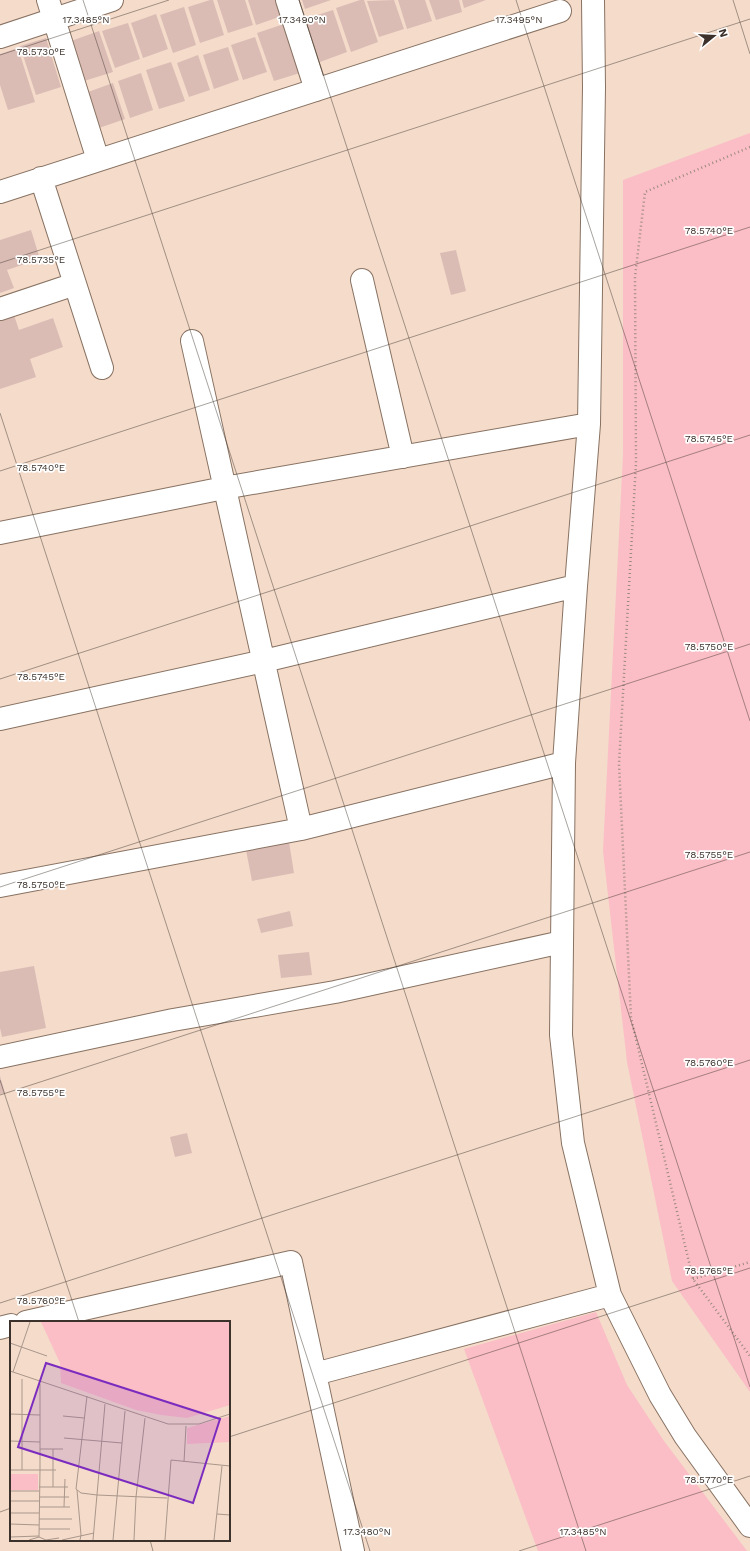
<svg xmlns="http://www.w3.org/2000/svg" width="750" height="1551" font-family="'Work Sans',sans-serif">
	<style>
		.green { fill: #fbbec6 }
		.building { fill: #dabcb5 }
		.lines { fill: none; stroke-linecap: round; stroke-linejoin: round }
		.street-casing { stroke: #887262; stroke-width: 24 }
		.path { stroke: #9c8a7e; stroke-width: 2.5; stroke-dasharray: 1 3; stroke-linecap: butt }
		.street { stroke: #fff; stroke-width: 22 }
		.ticks { fill: none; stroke: #3c322b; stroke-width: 1; stroke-opacity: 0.45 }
		.inset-road { fill: none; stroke: #aa978a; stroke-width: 1 }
		.view { fill: #7b2cbf; fill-opacity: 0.15; stroke: #7b2cbf; stroke-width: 2 }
		.inset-edge { fill: none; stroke: #3c322b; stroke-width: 2 }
		.ticks-label { font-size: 10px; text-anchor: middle; fill: #3c322b; stroke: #fff; stroke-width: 3.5; stroke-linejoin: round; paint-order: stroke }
	</style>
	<rect width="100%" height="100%" fill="#f4dbca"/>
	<path class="green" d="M750,133V1392L672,1281L627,1062L603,851L623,455V180Z
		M596,1312L627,1385L664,1441L747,1551H538L464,1349Z"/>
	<path class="building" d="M210,0H213L224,35L200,43L188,7Z
		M217,0H245L253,25L228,33Z
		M248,0H276L282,16L256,25Z
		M302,0H331L305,9Z
		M360,0H364L378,42L351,52L336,8Z
		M394,0L404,29L379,37L367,1Z
		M398,0H425L432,21L407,29Z
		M429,0H459L462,12L436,20Z
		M462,0H486L464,8Z
		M184,7L196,45L173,53L160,15Z
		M333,10L347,52L320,62L305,19Z
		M156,14L168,49L143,58L131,23Z
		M128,23L140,59L115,68L102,31Z
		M284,24L300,73L274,81L257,33Z
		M99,31L113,72L84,81L71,41Z
		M255,37L267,72L243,80L231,45Z
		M46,38L61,87L36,95L20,46Z
		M228,47L239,80L214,89L203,55Z
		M18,48L35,102L8,110L0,85V54Z
		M198,55L210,90L189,97L177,63Z
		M171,62L185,101L159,109L146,70Z
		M141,73L153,110L130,118L118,81Z
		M113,83L125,119L99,128L88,92Z
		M31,230L40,259L7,270L14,288L0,293V240Z
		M456,250L466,291L451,295L440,253Z
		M12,309L19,330L53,318L63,347L30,359L36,377L0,389V313Z
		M289,842L294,873L252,881L246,850Z
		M290,911L293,926L261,933L257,919Z
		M309,952L312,975L281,978L278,955Z
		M34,966L46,1028L2,1037L0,1028V972Z
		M0,1076L5,1093L0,1094Z
		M187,1133L192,1153L175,1157L170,1137Z"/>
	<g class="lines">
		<defs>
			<path id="street" d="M48,0L98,160
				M287,0L316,90
				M593,0L594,87L589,424L576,586L564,763L561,1035L573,1143L610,1295L660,1395L685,1436L750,1526
				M0,37L112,0
				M41,178L102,368
				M0,192L560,11
				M362,280L403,457
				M0,309L75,284
				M192,341L301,829
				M0,533L224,488L589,424
				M0,719L264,661L576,586
				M0,886L301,829L564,763
				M0,1057L173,1020L335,992L562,942
				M26,1322L291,1262L353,1551
				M0,1328L11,1325
				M315,1374L610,1295"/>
		</defs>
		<use href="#street" class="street-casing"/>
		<path class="path" d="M750,147L645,192L635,277L636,463L619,764L631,1018L693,1279L750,1356
			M693,1279L750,1262"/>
		<use href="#street" class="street"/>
	</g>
	<path class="ticks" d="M83,0L586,1551M299,0L750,1387M516,0L750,721M733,0L750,54M0,55L169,0M0,263L750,19M0,413L370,1551M0,471L750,227M0,679L750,435M0,887L750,644M0,1080L79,1322M0,1095L750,852M0,1303L750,1060M229,1437L750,1268M0,1512L11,1508M150,1540L153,1551M519,1551L750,1476"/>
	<g transform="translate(10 1321)">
		<rect width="220" height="220" fill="#f4dbca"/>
		<path d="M31,1H220V84L177,97L151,94L126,89L51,62L50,42ZM220,95V121L177,123V107ZM0,153H28V169H0Z" fill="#fbbec6"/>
		<path class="inset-road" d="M0,22L37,35M0,50L158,103H189L220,93M3,51L20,1M12,58V149M30,63V149H46M77,75L66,168L71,172L87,174L157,177M0,93L30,94M53,95L74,97M54,117L112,122M0,120L30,121M30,128H53M43,128V166M174,141L176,105M0,149H30L29,216L19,219M29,166H58M67,169L71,214L70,219M0,170H29M29,176H59M0,180H29M30,186H60M54,186L55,158M0,192H29M207,193L220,194M29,198H62M0,203L29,204M29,208H60M0,216L29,215M29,216L36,219L49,217M52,219L84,212M83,219L95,83M103,219L115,90M124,219L126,176L135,97M155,219L161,139L220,145M204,219L212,145"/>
		<path class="view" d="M36,42L210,98L183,182L8,126Z"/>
		<rect width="220" height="220" class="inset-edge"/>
	</g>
	<g class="ticks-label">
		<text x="86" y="23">17.3485°N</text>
		<text x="302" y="23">17.3490°N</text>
		<text x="519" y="23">17.3495°N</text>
		<text x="41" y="55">78.5730°E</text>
		<text x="709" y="234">78.5740°E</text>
		<text x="41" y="263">78.5735°E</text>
		<text x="709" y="442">78.5745°E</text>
		<text x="41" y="471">78.5740°E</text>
		<text x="709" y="650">78.5750°E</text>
		<text x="41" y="680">78.5745°E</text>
		<text x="709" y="858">78.5755°E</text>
		<text x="41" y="888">78.5750°E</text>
		<text x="709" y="1066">78.5760°E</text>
		<text x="41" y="1096">78.5755°E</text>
		<text x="709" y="1274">78.5765°E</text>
		<text x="41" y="1304">78.5760°E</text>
		<text x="709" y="1483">78.5770°E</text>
		<text x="367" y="1535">17.3480°N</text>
		<text x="583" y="1535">17.3485°N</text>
	</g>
	<g transform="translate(714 36) rotate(72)" stroke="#ffffff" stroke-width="3" paint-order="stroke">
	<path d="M0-3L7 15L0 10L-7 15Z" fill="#3c322b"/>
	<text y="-6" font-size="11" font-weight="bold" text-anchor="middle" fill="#3c322b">N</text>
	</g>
</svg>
